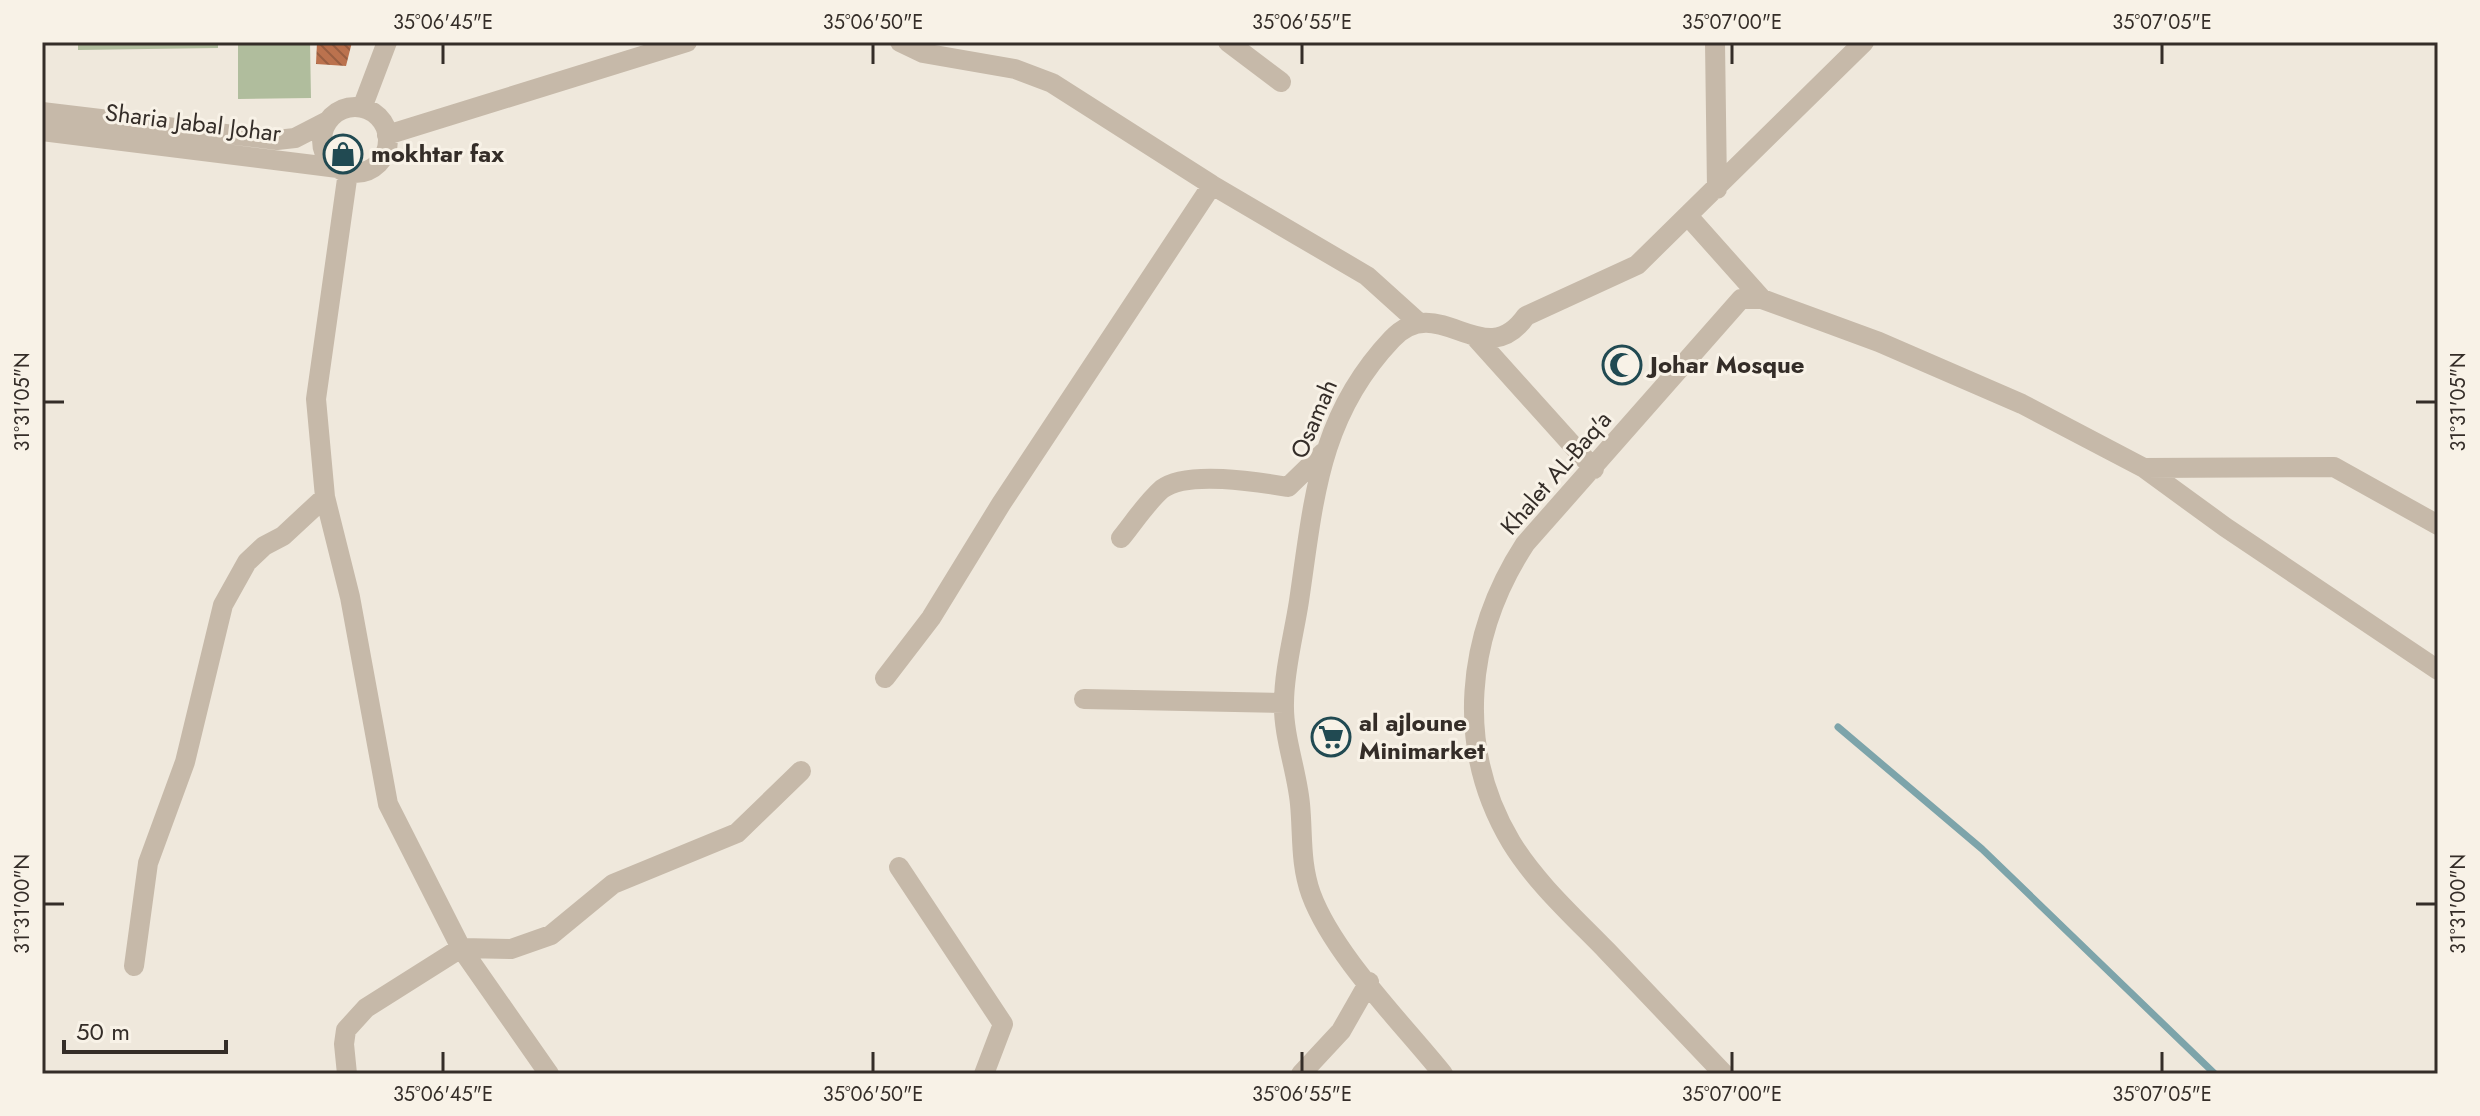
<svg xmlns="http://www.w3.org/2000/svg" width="2480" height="1116" font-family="Jost,sans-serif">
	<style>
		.grass { fill: #b0bd9d }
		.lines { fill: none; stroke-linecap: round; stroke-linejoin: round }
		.stream { stroke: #7da4aa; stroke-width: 7 }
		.building { fill: url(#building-back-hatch) }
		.minor { stroke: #c6b9a9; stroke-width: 20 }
		.ticks { fill: none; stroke: #342d28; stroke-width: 3 }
		.labels { text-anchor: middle; stroke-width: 6; stroke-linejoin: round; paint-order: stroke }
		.street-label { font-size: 24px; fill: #342d28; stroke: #f8f2e7 }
		.poi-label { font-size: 24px; font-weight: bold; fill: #342d28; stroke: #f8f2e7; text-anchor: start }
		.neatline { fill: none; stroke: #342d28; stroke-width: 3 }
		.ticks-label { font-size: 20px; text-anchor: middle; fill: #342d28 }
	</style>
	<defs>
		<pattern id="building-back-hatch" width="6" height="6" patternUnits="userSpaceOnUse" patternTransform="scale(2)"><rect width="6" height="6" fill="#bb724e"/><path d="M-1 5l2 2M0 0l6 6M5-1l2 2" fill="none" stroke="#995e41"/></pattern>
	</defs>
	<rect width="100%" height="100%" fill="#efe8dc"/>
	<path class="grass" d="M78,42H218V48L78,50Z
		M238,42H310L311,98L238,99Z"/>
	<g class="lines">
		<path class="stream" d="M1838,727L1982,849L2215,1074"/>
	</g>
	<path class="building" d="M317,42H352L346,66L316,64Z"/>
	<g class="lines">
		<path class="minor" d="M900,42L923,53L1015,69L1052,83L1212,185L1367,276L1418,322
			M1228,42L1281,82
			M1715,42L1717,189
			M322 140a33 33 0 1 1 66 0a33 33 0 1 1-66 0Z
			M362,108L387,42
			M42,112L277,140L295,138L328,121
			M42,131L338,168
			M387,135L687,42
			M348,172L316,399L325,497L350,597L388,804L461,948L549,1074
			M1688,216L1762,299L1879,342L2022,404L2144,468L2225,527L2438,670
			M1477,339L1594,469
			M2144,468L2334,467L2438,525
			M1121,538C1134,522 1147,502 1162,489C1187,470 1258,482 1288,487L1324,452
			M885,678L931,618L1001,504L1212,185
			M1084,699L1284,703
			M899,867L1003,1024L984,1074
			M134,966L148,863L185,762L223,605L247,562L264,546L283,536L325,497
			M347,1074L344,1044L346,1030L366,1008L461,948L511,949L551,935L613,884L737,833L801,771
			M1301,1074L1341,1031L1369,982
			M1443,1074C1402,1023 1333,954 1311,894C1300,863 1303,835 1300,804C1297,771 1283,736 1284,703C1284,670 1294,634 1299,601C1314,500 1318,417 1392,339C1439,289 1484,376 1526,316L1637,265L1864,42
			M1724,1074C1685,1033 1646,992 1607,951C1574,917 1536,883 1511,842C1454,746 1466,635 1525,544L1741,299H1762"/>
	</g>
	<path class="ticks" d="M443,44V64M873,44V64M1302,44V64M1732,44V64M2162,44V64M44,402H64M2416,402H2436M44,904H64M2416,904H2436M443,1052V1072M873,1052V1072M1302,1052V1072M1732,1052V1072M2162,1052V1072"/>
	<defs>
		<symbol id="shop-ring" viewBox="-11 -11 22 22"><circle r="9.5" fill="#f8f2e7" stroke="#214a52" stroke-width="1.5"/><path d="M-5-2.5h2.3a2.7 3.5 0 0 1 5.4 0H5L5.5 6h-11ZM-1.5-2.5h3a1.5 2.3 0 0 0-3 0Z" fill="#214a52"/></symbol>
		<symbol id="mosque-ring" viewBox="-11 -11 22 22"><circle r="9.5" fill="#f8f2e7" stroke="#214a52" stroke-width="1.5"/><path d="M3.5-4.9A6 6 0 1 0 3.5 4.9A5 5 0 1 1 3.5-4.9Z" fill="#214a52"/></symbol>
		<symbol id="supermarket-ring" viewBox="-11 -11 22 22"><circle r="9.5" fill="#f8f2e7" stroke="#214a52" stroke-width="1.5"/><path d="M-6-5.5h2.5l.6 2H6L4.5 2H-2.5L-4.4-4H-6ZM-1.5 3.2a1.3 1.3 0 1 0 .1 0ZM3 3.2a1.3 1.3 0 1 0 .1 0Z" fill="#214a52"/></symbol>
	</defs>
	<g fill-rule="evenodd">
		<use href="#shop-ring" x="321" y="132" width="44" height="44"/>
		<use href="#mosque-ring" x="1600" y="343" width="44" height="44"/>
		<use href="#supermarket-ring" x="1309" y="715" width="44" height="44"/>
	</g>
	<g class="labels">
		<g class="street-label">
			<text transform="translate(193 123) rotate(7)" y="8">Sharia Jabal Johar</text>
			<text transform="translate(1314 419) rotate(-67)" y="8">Osamah</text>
			<text transform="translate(1556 473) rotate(-49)" y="8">Khalet AL-Baq'a</text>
		</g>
		<g class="poi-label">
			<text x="371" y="162">mokhtar fax</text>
			<text x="1650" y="373">Johar Mosque</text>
			<text x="1359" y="731">al ajloune<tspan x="1359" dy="28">Minimarket</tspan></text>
		</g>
	</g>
	<rect width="2480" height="1116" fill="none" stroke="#f8f2e7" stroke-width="88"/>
	<path d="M64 1040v12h162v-12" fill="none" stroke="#342d28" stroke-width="4"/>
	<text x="76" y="1040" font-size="24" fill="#342d28" stroke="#f8f2e7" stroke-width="6" paint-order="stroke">50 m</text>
	<rect x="44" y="44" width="2392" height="1028" class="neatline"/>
	<g class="ticks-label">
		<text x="443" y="29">35°06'45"E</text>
		<text x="873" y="29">35°06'50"E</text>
		<text x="1302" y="29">35°06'55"E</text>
		<text x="1732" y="29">35°07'00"E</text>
		<text x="2162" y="29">35°07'05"E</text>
		<text transform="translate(22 402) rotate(-90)" y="7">31°31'05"N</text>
		<text transform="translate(2458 402) rotate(-90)" y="7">31°31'05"N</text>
		<text transform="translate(22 904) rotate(-90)" y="7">31°31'00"N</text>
		<text transform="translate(2458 904) rotate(-90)" y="7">31°31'00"N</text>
		<text x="443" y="1101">35°06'45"E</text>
		<text x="873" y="1101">35°06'50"E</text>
		<text x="1302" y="1101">35°06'55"E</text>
		<text x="1732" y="1101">35°07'00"E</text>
		<text x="2162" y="1101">35°07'05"E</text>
	</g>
</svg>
